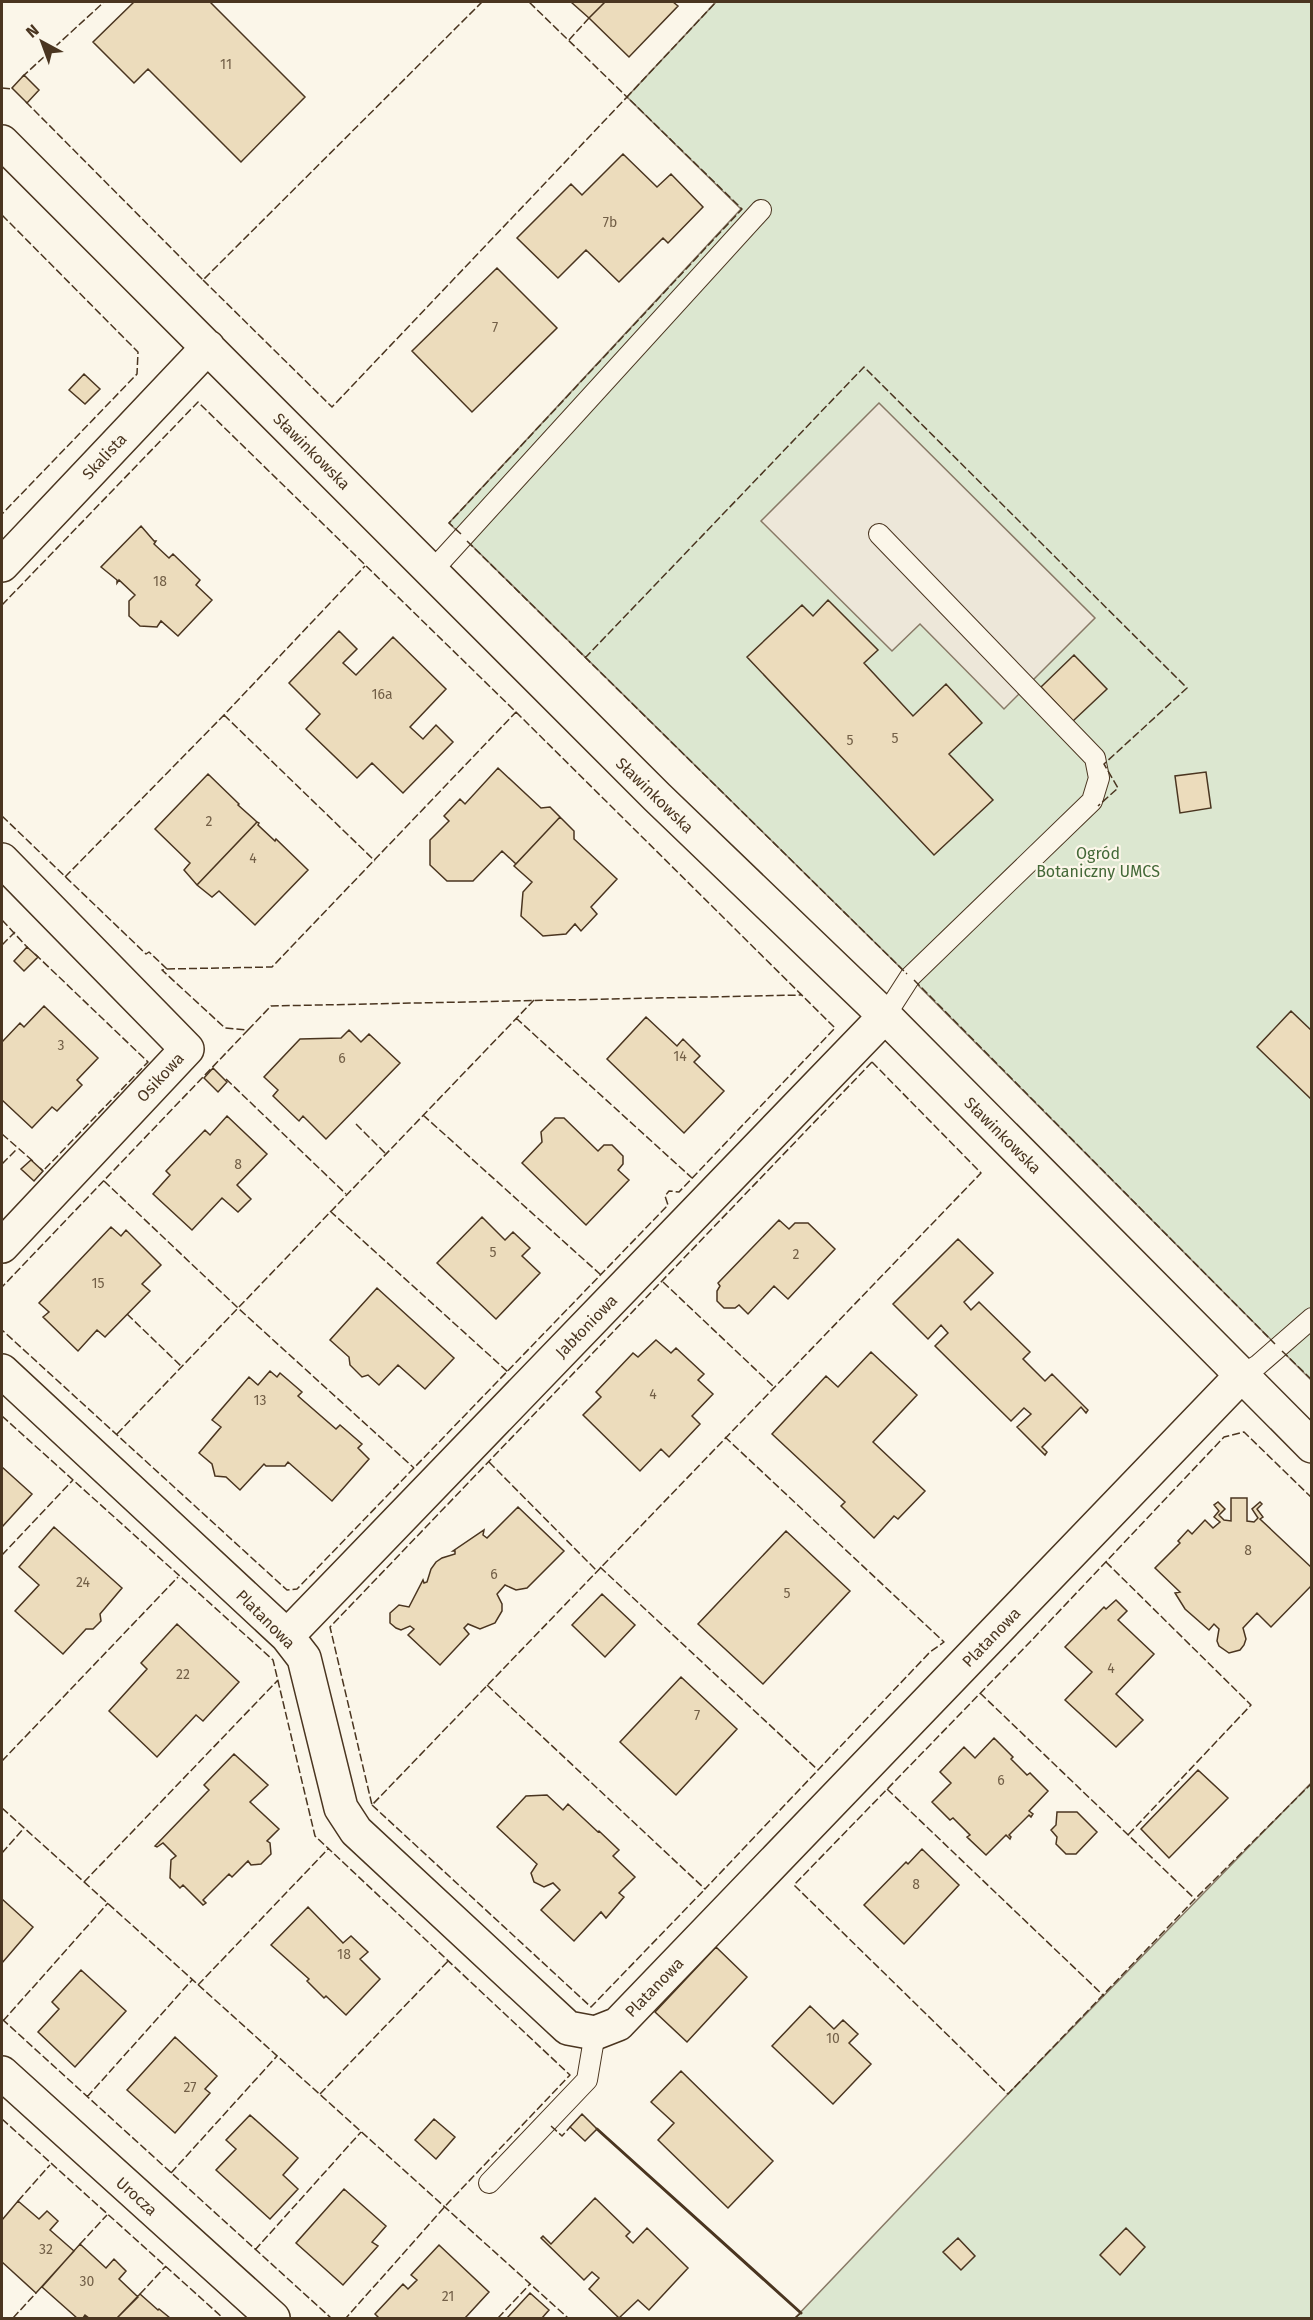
<svg xmlns="http://www.w3.org/2000/svg" width="1313" height="2320" font-family="'Fira Sans',sans-serif">
	<style>
		.green { fill: #dce7d0; stroke: #887966; stroke-width: 1.5 }
		.parking { fill: #ede7d9; stroke: #887966; stroke-width: 1.5 }
		.building { fill: #ecdcbc; stroke: #4a3520; stroke-width: 1.5 }
		.lines { fill: none; stroke-linecap: round; stroke-linejoin: round }
		.service-casing { stroke: #4a3520; stroke-width: 22 }
		.minor-casing { stroke: #4a3520; stroke-width: 36 }
		.service { stroke: #fbf6e9; stroke-width: 20 }
		.minor { stroke: #fbf6e9; stroke-width: 33 }
		.fence { stroke: #4a3520; stroke-width: 1.5; stroke-dasharray: 8 3; stroke-linecap: butt }
		.wall { stroke: #4a3520; stroke-width: 3 }
		.labels { text-anchor: middle; stroke-width: 4.5; stroke-linejoin: round; paint-order: stroke }
		.number-label { font-size: 14px; fill: #725f47 }
		.street-label { font-size: 16px; fill: #4a3520; stroke: #fbf6e9 }
		.park-label { font-size: 16px; fill: #436837; stroke: #fbf6e9 }
	</style>
	<rect width="100%" height="100%" fill="#fbf6e9"/>
	<path class="green" d="M716,2H1311V1380L910,977L449,523L741,209L627,97Z
		M1311,1783V2318H795L1008,2094Z"/>
	<path class="parking" d="M879,403L1095,618L1004,709L920,624L892,651L761,521Z"/>
	<path class="building" d="M134,2H210L305,97L241,162L148,69L134,83L93,42Z
		M571,2H605L589,18Z
		M605,2H673L678,6L629,57L589,18Z
		M24,75L39,90L27,103L12,88Z
		M623,154L657,187L671,174L703,207L668,243L663,238L619,282L586,250L558,278L517,238L571,184L582,195Z
		M497,268L557,328L472,412L412,351Z
		M84,374L100,389L85,404L69,390Z
		M141,526L154,541H156L154,544L169,558L173,554L200,580L196,585L212,600L178,636L161,621L157,627L140,626L129,616V601L135,595L119,580L117,583V580L101,567Z
		M828,600L878,650L864,663L913,716L946,684L982,723L949,754L993,800L934,855L747,657L802,605L813,616Z
		M339,631L357,649L343,663L356,675L393,637L446,689L410,727L423,739L436,725L453,742L403,793L372,763L357,778L306,729L320,714L289,683Z
		M1074,655L1107,689L1073,721L1041,687Z
		M498,768L541,808L550,807L560,817L516,864L502,851L473,881H447L430,865V840L449,821L444,816L460,799L465,804Z
		M1206,772L1211,808L1180,813L1175,776Z
		M208,774L239,804L238,805L257,822L197,885L184,870L190,863L155,829Z
		M560,817L574,831V839L617,879L591,907L597,914L581,931L575,924L566,934L543,936L521,916L523,892L532,882L514,866Z
		M257,822L259,823L258,825L275,841L276,839L308,870L255,925L219,891L212,897L197,885Z
		M27,947L38,957L24,971L14,961Z
		M44,1006L98,1058L77,1080L82,1085L57,1111L52,1107L32,1128L2,1100V1042L20,1023L24,1027Z
		M1291,1011L1312,1031V1100L1257,1047Z
		M646,1017L677,1046L683,1039L700,1056L694,1062L724,1091L684,1133L607,1059Z
		M349,1030L361,1042L369,1034L400,1063L326,1139L303,1116L299,1121L273,1096L278,1090L264,1077L300,1039L341,1038Z
		M213,1068L227,1082L218,1092L204,1078Z
		M227,1116L267,1154L237,1185L251,1199L238,1212L222,1198L192,1230L153,1194L170,1175L166,1171L205,1130L210,1135Z
		M555,1118H564L598,1151L604,1145H612L623,1156V1164L618,1170L629,1180L586,1225L522,1163L542,1142L541,1132Z
		M31,1160L43,1171L34,1181L21,1169Z
		M482,1217L505,1240L513,1232L530,1248L522,1256L540,1273L496,1319L437,1263Z
		M779,1220L789,1229L795,1223H808L835,1249L788,1299L774,1286L748,1314L739,1305L735,1308H724L717,1301V1291L720,1286L718,1283Z
		M111,1227L121,1236L126,1230L161,1265L142,1284L150,1291L105,1337L97,1330L78,1351L43,1317L49,1312L39,1303Z
		M958,1239L993,1273L964,1302L971,1310L979,1302L1030,1352L1023,1359L1045,1381L1052,1374L1088,1410L1086,1413L1081,1407L1042,1447L1047,1452L1045,1455L1017,1427L1031,1414L1024,1408L1011,1421L935,1346L948,1333L941,1325L928,1339L893,1304Z
		M377,1288L454,1358L425,1389L398,1365L379,1385L368,1375L362,1377L350,1365L349,1357L330,1340Z
		M656,1340L671,1353L676,1348L704,1374L698,1380L713,1394L692,1416L700,1424L669,1457L661,1449L640,1471L583,1415L601,1397L596,1392L633,1353L638,1357Z
		M871,1352L917,1395L873,1442L925,1491L898,1519L894,1516L874,1538L841,1506L845,1502L772,1434L826,1376L838,1387Z
		M270,1371L277,1377L280,1373L302,1392L298,1396L336,1429L340,1425L362,1444L358,1448L369,1459L332,1501L288,1462L285,1466H266L264,1464L240,1490L226,1477L215,1476L212,1464L199,1453L221,1427L212,1420L249,1377L258,1385Z
		M2,1467L32,1494L2,1527Z
		M1231,1498H1247V1521L1254,1522L1258,1518L1252,1509L1260,1502L1262,1504L1257,1509L1263,1517L1260,1519L1312,1568V1585L1271,1627L1257,1613L1243,1628L1246,1639L1244,1645L1240,1650L1229,1653L1219,1646L1217,1641L1219,1629L1214,1624L1209,1630L1185,1609L1175,1593L1180,1592L1155,1568L1180,1543L1178,1541L1188,1530L1192,1534L1205,1520L1213,1528L1220,1522L1214,1517L1219,1511L1214,1505L1218,1502L1225,1509L1219,1515L1224,1520L1231,1521Z
		M518,1507L564,1551L527,1588L516,1590L505,1585L497,1594L502,1604V1611L495,1623L480,1629L468,1624L464,1628L469,1634L440,1665L408,1635L414,1629L410,1626L401,1630L396,1628L390,1623V1613L399,1605L409,1607L423,1580L424,1583L427,1582L431,1569L436,1562L442,1558L455,1554V1551H453L484,1530L483,1535L487,1538Z
		M54,1527L122,1588L100,1614L101,1621L93,1629H86L63,1654L15,1611L39,1585L19,1567Z
		M786,1531L850,1591L763,1684L698,1624Z
		M602,1594L635,1625L605,1657L572,1625Z
		M1116,1600L1127,1611L1118,1620L1154,1654L1116,1694L1143,1720L1116,1747L1065,1700L1092,1672L1065,1647L1104,1607L1106,1609Z
		M177,1624L239,1682L203,1721L196,1715L157,1757L109,1711L147,1669L141,1663Z
		M681,1677L737,1729L676,1795L620,1742Z
		M994,1738L1013,1757L1011,1759L1027,1775L1030,1773L1048,1791L1029,1811L1033,1814L1031,1817L1029,1815L1009,1835L1011,1837L1010,1839L1006,1835L986,1855L967,1837L970,1835L953,1818L950,1820L932,1802L951,1783L940,1772L964,1747L975,1758Z
		M234,1754L268,1785L250,1802L279,1829L267,1841L270,1843L271,1854L261,1864L251,1865L248,1861L232,1877L229,1874L203,1900L206,1903L203,1905L183,1885L180,1888L170,1878L171,1860L176,1856L163,1843L157,1847L155,1846L209,1790L204,1785Z
		M1198,1770L1228,1798L1169,1858L1141,1829Z
		M547,1795L563,1810L568,1804L598,1832L599,1831L619,1850L613,1856L635,1877L619,1893L624,1897L606,1918L601,1912L574,1941L541,1910L560,1890L553,1883L544,1887L534,1882L531,1873L537,1864L497,1827L526,1796Z
		M1057,1812H1077L1097,1832L1076,1854H1066L1056,1844L1057,1837L1051,1830L1056,1825Z
		M922,1849L959,1885L904,1944L864,1905L906,1862L908,1864Z
		M2,1899L33,1927L2,1963Z
		M308,1907L343,1943L351,1936L368,1952L360,1959L380,1979L346,2015L326,1996L324,1998L307,1981L309,1979L271,1945Z
		M716,1947L747,1977L687,2042L655,2012Z
		M81,1970L126,2011L75,2067L38,2032L59,2009L52,2002Z
		M810,2006L834,2029L843,2020L858,2034L849,2043L871,2064L833,2104L772,2046Z
		M175,2037L217,2076L205,2089L210,2093L175,2133L127,2090Z
		M681,2071L773,2161L728,2208L658,2140L674,2123L651,2102Z
		M582,2114L597,2129L585,2141L570,2127Z
		M250,2115L298,2158L283,2175L298,2189L270,2219L216,2170L236,2149L226,2140Z
		M434,2119L455,2137L436,2159L415,2140Z
		M344,2189L386,2226L372,2242L378,2246L343,2285L296,2243Z
		M595,2198L630,2232L626,2236L633,2243L647,2228L688,2268L649,2310L638,2300L619,2318L589,2289L599,2278L592,2272L584,2280L541,2238L543,2236L551,2244Z
		M18,2201L39,2219L47,2211L58,2221L50,2230L74,2251L36,2293L2,2262V2220Z
		M1126,2228L1145,2247L1120,2275L1100,2255Z
		M958,2238L975,2256L961,2270L943,2252Z
		M80,2244L106,2268L114,2259L126,2271L119,2279L138,2297L117,2318H89L85,2315L83,2318H77L42,2287Z
		M439,2245L489,2292L465,2318H379L375,2314L403,2284L408,2289L417,2280L411,2275Z
		M530,2293L549,2310L542,2318H507Z
		M140,2294L158,2310L159,2309L170,2318H117Z"/>
	<g class="lines">
		<defs>
			<path id="service" d="M879,534L1095,758L1099,778L1092,801L910,977L885,1016
				M432,571L761,210
				M1242,1375L1258,1365L1312,1318
				M489,2183L587,2080L595,2033"/>
			<path id="minor" d="M2,142L657,797L885,1016L1312,1446
				M2,565L208,347
				M2,860L187,1049L2,1246
				M2,1371L287,1636L304,1658L341,1808L356,1831L568,2028L595,2033L618,2024L1242,1375
				M287,1636L885,1016
				M2,2073L273,2318"/>
		</defs>
		<use href="#service" class="service-casing"/>
		<use href="#minor" class="minor-casing"/>
		<use href="#service" class="service"/>
		<use href="#minor" class="minor"/>
		<path class="fence" d="M569,40L589,18
			M22,77L104,2
			M2,88L13,89
			M26,102L203,280L482,2
			M2,215L138,352L137,374L2,514
			M203,280L332,407L627,97L529,2
			M461,534L449,523L742,209L627,97L716,2
			M467,541L907,974
			M2,605L198,402L516,712L835,1028L679,1192L669,1191L665,1196L668,1205L297,1589L287,1590L2,1330
			M585,658L864,367L1187,688L1104,764L1118,788L1098,806
			M224,715L375,861
			M2,816L146,954L149,952L167,969L162,970L225,1028L248,1030L2,1287
			M65,877L224,715L365,566
			M2,920L28,948
			M2,945L15,932
			M35,954L148,1062L43,1171L40,1168
			M167,969L272,967L516,712
			M914,980L1275,1344
			M516,1018L692,1178
			M248,1030L271,1006L802,995
			M872,1062L981,1173L372,1805L330,1627Z
			M226,1079L346,1194
			M423,1115L601,1275
			M356,1124L386,1154
			M2,1134L34,1162
			M2,1164L17,1149
			M104,1181L238,1308L414,1468
			M330,1211L508,1372
			M663,1282L773,1386
			M127,1314L182,1367
			M1282,1351L1312,1380
			M2,1416L273,1660L315,1836L570,2075L449,2202L346,2318
			M117,1434L534,1000
			M489,1462L596,1570
			M1312,1498L1244,1432L1224,1437L1030,1642L794,1885L1008,2094L1195,1899L1312,1783
			M2,1555L73,1480
			M1106,1562L1251,1705L1128,1835
			M600,1567L818,1770L930,1652L944,1642L725,1437
			M487,1685L705,1889L818,1770
			M980,1693L1195,1899
			M2,1761L178,1577
			M887,1789L1104,1996
			M372,1805L591,2007L705,1889
			M2,1808L568,2318
			M2,1853L24,1828
			M84,1882L278,1680
			M198,1985L329,1848
			M2,2019L331,2318
			M3,2021L108,1903
			M320,2094L449,1960
			M87,2097L192,1980
			M2,2119L223,2318
			M551,2126L562,2136L570,2127
			M171,2173L277,2056
			M18,2201L50,2165
			M80,2244L107,2215
			M255,2250L361,2132
			M140,2294L166,2266
			M13,2318L36,2293
			M498,2318L530,2284
			M795,2318L801,2313"/>
		<path class="wall" d="M597,2129L801,2313"/>
	</g>
	<g class="labels">
		<g class="number-label">
			<text x="226" y="69">11</text>
			<text x="610" y="227">7b</text>
			<text x="495" y="332">7</text>
			<text x="160" y="586">18</text>
			<text x="382" y="699">16a</text>
			<text x="895" y="743">5</text>
			<text x="850" y="745">5</text>
			<text x="209" y="826">2</text>
			<text x="253" y="863">4</text>
			<text x="61" y="1050">3</text>
			<text x="680" y="1061">14</text>
			<text x="342" y="1063">6</text>
			<text x="238" y="1169">8</text>
			<text x="493" y="1257">5</text>
			<text x="796" y="1259">2</text>
			<text x="98" y="1288">15</text>
			<text x="653" y="1399">4</text>
			<text x="260" y="1405">13</text>
			<text x="1248" y="1555">8</text>
			<text x="494" y="1579">6</text>
			<text x="83" y="1587">24</text>
			<text x="787" y="1598">5</text>
			<text x="1111" y="1673">4</text>
			<text x="183" y="1679">22</text>
			<text x="697" y="1720">7</text>
			<text x="1001" y="1785">6</text>
			<text x="916" y="1889">8</text>
			<text x="344" y="1959">18</text>
			<text x="833" y="2043">10</text>
			<text x="190" y="2092">27</text>
			<text x="46" y="2254">32</text>
			<text x="87" y="2286">30</text>
			<text x="448" y="2301">21</text>
		</g>
		<g class="street-label">
			<text transform="translate(312 451) rotate(45)" y="6">Sławinkowska</text>
			<text transform="translate(104 456) rotate(-47)" y="6">Skalista</text>
			<text transform="translate(655 795) rotate(44)" y="6">Sławinkowska</text>
			<text transform="translate(160 1077) rotate(-47)" y="6">Osikowa</text>
			<text transform="translate(1003 1135) rotate(45)" y="6">Sławinkowska</text>
			<text transform="translate(586 1326) rotate(-46)" y="6">Jabłoniowa</text>
			<text transform="translate(266 1619) rotate(45)" y="6">Platanowa</text>
			<text transform="translate(991 1637) rotate(-46)" y="6">Platanowa</text>
			<text transform="translate(654 1987) rotate(-46)" y="6">Platanowa</text>
			<text transform="translate(137 2196) rotate(42)" y="6">Urocza</text>
		</g>
		<g class="park-label">
			<text x="1098" y="859">Ogród<tspan x="1098" dy="18">Botaniczny UMCS</tspan></text>
		</g>
	</g>
	<rect width="1313" height="2320" fill="none" stroke="#4a3520" stroke-width="6"/>
	<g transform="translate(42 42) rotate(319)" stroke="#fbf6e9" stroke-width="4.5" paint-order="stroke">
	<path d="M0-4.5L10 22L0 15L-10 22Z" fill="#4a3520"/>
	<text y="-9" font-size="16" font-weight="bold" text-anchor="middle" fill="#4a3520">N</text>
	</g>
</svg>
